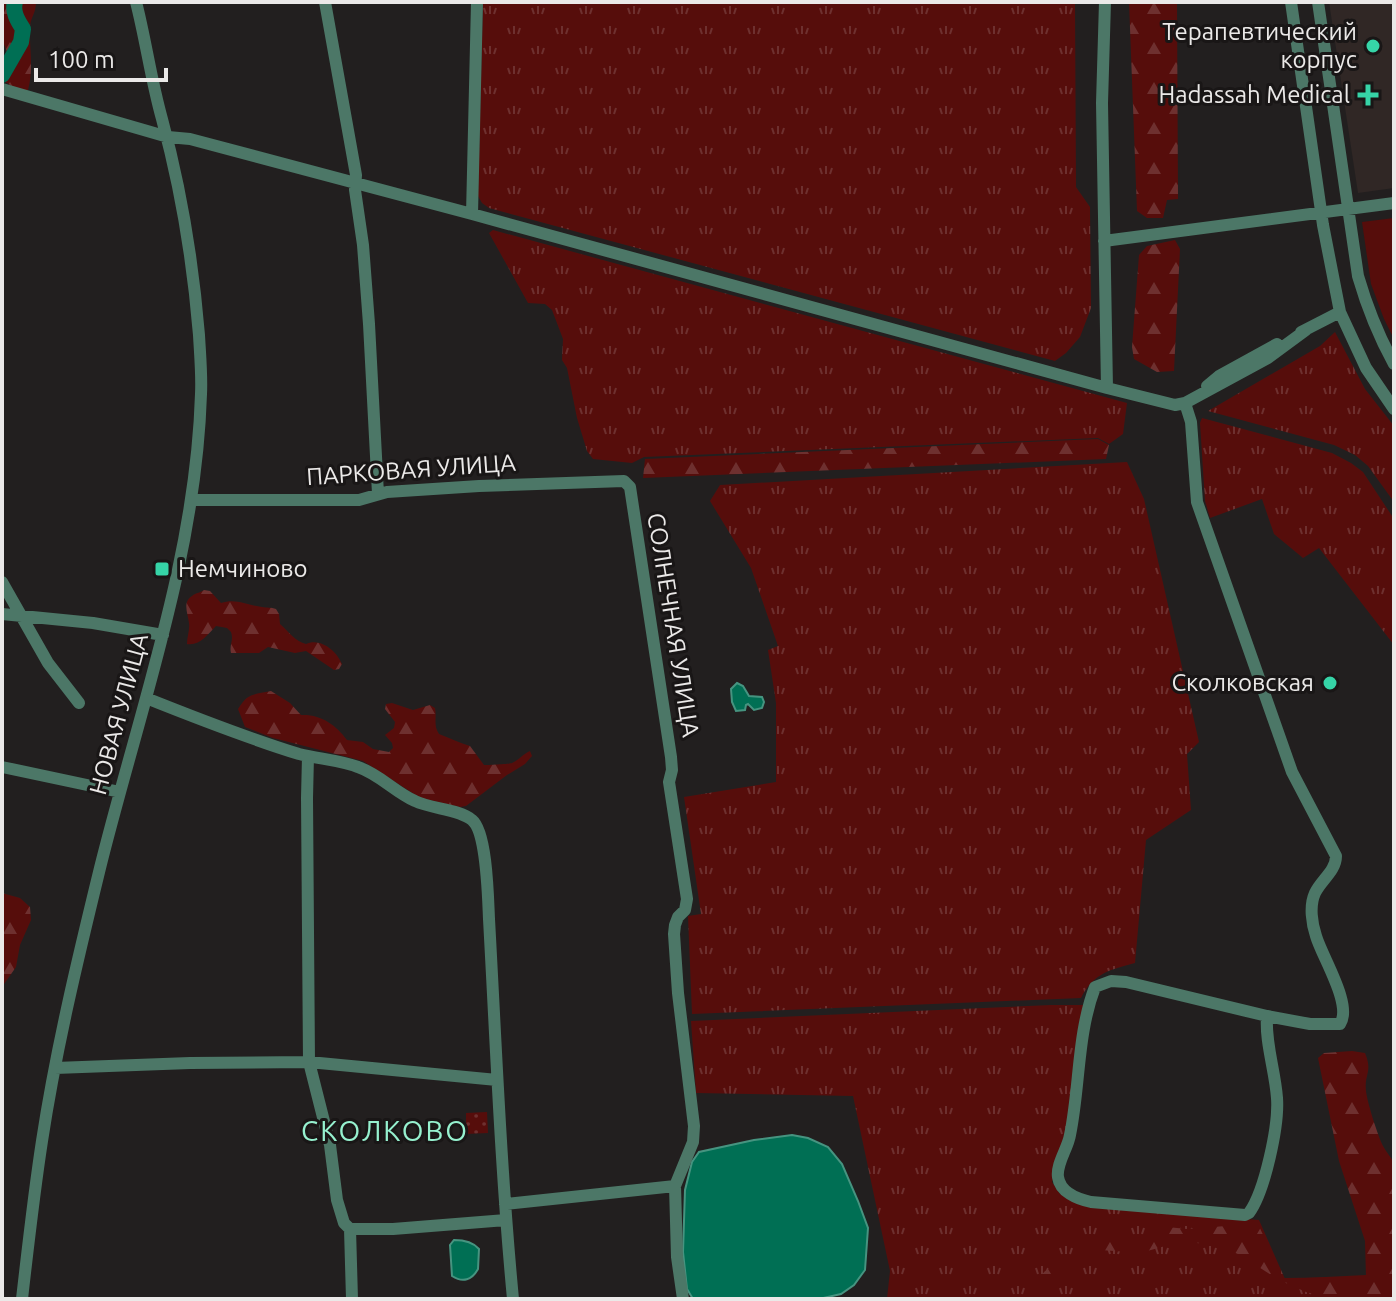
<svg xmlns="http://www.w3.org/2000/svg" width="1396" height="1301" font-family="Ubuntu,sans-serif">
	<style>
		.built { fill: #302725 }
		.grass { fill: url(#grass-tufts) }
		.forest { fill: url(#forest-firs) }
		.park { fill: url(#park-dots) }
		.pitch { fill: #560d0b }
		.water { fill: #006f54; stroke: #469480; stroke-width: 2 }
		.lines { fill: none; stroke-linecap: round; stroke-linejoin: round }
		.river { stroke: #006f54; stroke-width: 16 }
		.minor { stroke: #4c7767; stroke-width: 12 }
		.poi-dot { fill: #36d4a7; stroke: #191616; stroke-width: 3 }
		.labels { text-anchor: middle; stroke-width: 6; stroke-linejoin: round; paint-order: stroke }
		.poi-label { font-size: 24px; fill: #ebe9e8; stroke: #191616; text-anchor: end }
		.street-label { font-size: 24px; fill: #ebe9e8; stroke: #191616 }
		.quarter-label { font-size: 28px; letter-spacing: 2px; fill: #96f1cf; stroke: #191616 }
	</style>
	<defs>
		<pattern id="grass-tufts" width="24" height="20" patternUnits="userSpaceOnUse" patternTransform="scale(2)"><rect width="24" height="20" fill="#560d0b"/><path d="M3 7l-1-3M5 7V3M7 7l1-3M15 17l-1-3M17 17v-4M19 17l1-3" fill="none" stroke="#6e302f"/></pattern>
		<pattern id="forest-firs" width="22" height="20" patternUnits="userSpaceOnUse" patternTransform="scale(2)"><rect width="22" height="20" fill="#560d0b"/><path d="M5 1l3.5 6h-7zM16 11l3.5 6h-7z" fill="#6e302f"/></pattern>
		<pattern id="park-dots" width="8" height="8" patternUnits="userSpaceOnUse" patternTransform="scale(2)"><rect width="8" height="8" fill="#560d0b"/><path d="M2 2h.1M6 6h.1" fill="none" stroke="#6e302f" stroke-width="1.8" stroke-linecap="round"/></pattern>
	</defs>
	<rect width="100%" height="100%" fill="#221f1f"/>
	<path class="built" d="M1329,2H1394V188L1358,193Z"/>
	<path class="grass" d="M483,2H1075L1076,187L1090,207L1091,308L1080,337L1066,353L1055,361L489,208L482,203L478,196Z
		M493,230L1127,403L1123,434L1109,444L1098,438L644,457L632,463L593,459L587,451L577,418L567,368L562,360L563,339L552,310L545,304L528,303L489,233Z
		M1335,332L1365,389L1394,426V502L1368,466L1355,455L1334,445L1208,411L1320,346Z
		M1202,418L1332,453L1351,463L1363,472L1394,519V645L1319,548L1303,558L1274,534L1262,499L1210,518L1205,501L1200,423Z
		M1127,462L1144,499L1199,742L1187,754L1191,810L1146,840L1135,963C1109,970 1094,973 1081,998L692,1014L688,916L701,914L684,797L776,782V703L768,650L778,646L751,568L710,501L720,485Z
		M1051,1005H1084L1066,1141L1052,1182L1060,1194L1079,1201L1153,1211L1259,1220L1285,1279L1366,1275L1394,1299H887L890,1271L853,1096L696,1093L691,1021Z"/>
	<path class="forest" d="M2,2H36C36,13 31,17 30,26C29,47 34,69 28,90H18L2,80V58L7,52L2,39Z
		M1129,2H1177L1178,199L1167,200L1163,218H1147L1137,211Z
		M1175,240L1180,249L1174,371L1157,372L1134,359L1132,347L1139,255L1147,246Z
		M1098,439L1109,445L1106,459L643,478L645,459Z
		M204,590L210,591L221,603C236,598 247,605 262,607C267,608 271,607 276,609L279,614L280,624C288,631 296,642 306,644C320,637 337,651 342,664L339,669L334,670L306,651L295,653L268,647L259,653H231C229,645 234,640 231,632L227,628L216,626C208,634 200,646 187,644C187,636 190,630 189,623C188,614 182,602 192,596C195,593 200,593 204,590Z
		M271,691L290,703L301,715C321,714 336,725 347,740L363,742L373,749L389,752L393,748L392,743L385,735L394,728L395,722L385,709L386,704L392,703L413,710L430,705L435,708C437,718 433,725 439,734C450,738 460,743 470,746L484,765C486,765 510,764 512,763C519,760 523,754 530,751L532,756L525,764L507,775L466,806L460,807L420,798L363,761L273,738L245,727L238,709C248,692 254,695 271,691Z
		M2,893L20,898L30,907L31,920L20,945L16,967L2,987Z
		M1352,1051L1365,1053C1373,1072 1364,1074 1366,1091C1367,1102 1378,1136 1383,1146C1386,1152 1391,1157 1394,1163V1299L1325,1297L1306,1292L1279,1280L1240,1255L1220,1246L1189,1242L1169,1245L1140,1253L1101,1250L1091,1254L1054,1288H1044L1039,1278C1050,1263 1058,1266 1071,1259C1075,1257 1078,1253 1081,1250C1094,1238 1104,1234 1122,1240L1130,1236L1150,1234L1167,1227L1187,1229L1226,1226L1236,1225L1244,1221L1258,1224L1283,1278L1366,1277L1365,1241L1339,1161L1318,1058L1324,1053Z"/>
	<path class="park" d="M487,1112L488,1133L466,1134V1113Z"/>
	<path class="pitch" d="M1394,218V339L1384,319L1371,284L1362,222Z"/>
	<path class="water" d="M737,683L743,686L749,696L762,697L764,702L762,708L754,710L748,704L746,705L745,710L736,711L732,702L731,689Z
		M792,1135L808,1138L828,1147L842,1164L858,1201L868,1228L865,1270L854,1285L841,1294L819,1299H693L687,1289L683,1252L685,1190L692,1162L699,1152L754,1140Z
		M454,1240C464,1240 473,1242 479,1249L478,1269C472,1280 463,1283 452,1276L450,1245Z"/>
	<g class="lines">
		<path class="river" d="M2,75L21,42L23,29C18,21 12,12 15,2"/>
		<path class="minor" d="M325,2L356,175L355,190L363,245L369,324L378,494
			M1105,2L1102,103L1107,388
			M1291,2L1323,225L1340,312L1366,368L1394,409
			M1318,2L1358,276C1367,307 1378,335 1394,364
			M2,89L168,137L190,139L472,214L1107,388L1175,405L1185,403L1268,358L1306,330
			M472,214L477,2
			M1104,241L1394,203
			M1301,332L1340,312
			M1207,386L1219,376L1277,344
			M1185,403L1191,422L1197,502L1292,772L1336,856C1336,871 1321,880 1315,893C1309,906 1312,924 1316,936C1322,957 1353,1005 1340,1024H1310L1267,1016L1126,982L1111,981L1095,987C1077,1034 1080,1087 1070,1135C1068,1148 1056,1164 1058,1177C1060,1192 1077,1199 1091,1202L1245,1215L1249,1213C1265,1191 1279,1125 1277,1098C1275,1070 1265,1043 1267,1016
			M192,500H359L387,492L479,486L624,481L630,487L671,757L672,770L669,782L687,899L685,910L678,917L675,925L674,934L678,993L694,1126L693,1142L675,1186L677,1257L683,1299
			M2,582L48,663L79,703
			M2,614L93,623L163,635
			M146,698C196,718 247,738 299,754C319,759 339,760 358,767C379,774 395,792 415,801C431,809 459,809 472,820C487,832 488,898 489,919C496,1046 501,1173 513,1299
			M308,756L307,798L309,1062L330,1145L337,1200L344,1223L350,1229
			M2,767L120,792
			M55,1068L190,1063L309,1062L497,1080
			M505,1204L675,1186
			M22,1299C28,1246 34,1193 42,1141C56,1049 78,958 100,868C139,711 196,557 201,394C202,375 200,354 199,335C193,262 181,189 162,119C151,80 146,41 136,2
			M352,1299L350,1229H393L506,1220"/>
	</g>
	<g class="poi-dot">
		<circle cx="1373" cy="46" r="8"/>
		<path d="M1364 83h8v8h8v8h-8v8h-8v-8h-8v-8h8z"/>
		<rect x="154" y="561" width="16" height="16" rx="4"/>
		<circle cx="1330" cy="683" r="8"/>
	</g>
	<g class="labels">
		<g class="poi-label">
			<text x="1357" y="40">Терапевтический<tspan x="1357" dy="28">корпус</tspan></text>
			<text x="1350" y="103">Hadassah Medical</text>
			<text x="178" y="577" text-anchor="start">Немчиново</text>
			<text x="1314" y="691">Сколковская</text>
		</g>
		<g class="street-label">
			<text transform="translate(411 470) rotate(-4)" y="8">ПАРКОВАЯ УЛИЦА</text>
			<text transform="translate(673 625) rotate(81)" y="8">СОЛНЕЧНАЯ УЛИЦА</text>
			<text transform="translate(119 714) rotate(-75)" y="8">НОВАЯ УЛИЦА</text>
		</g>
		<g class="quarter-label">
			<text x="385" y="1141">СКОЛКОВО</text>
		</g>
	</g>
	<rect width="1396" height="1301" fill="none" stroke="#ebe9e8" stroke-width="8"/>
	<path d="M36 68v12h130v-12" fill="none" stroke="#ebe9e8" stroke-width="4"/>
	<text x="48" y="68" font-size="24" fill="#ebe9e8" stroke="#191616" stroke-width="6" paint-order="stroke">100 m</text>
</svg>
